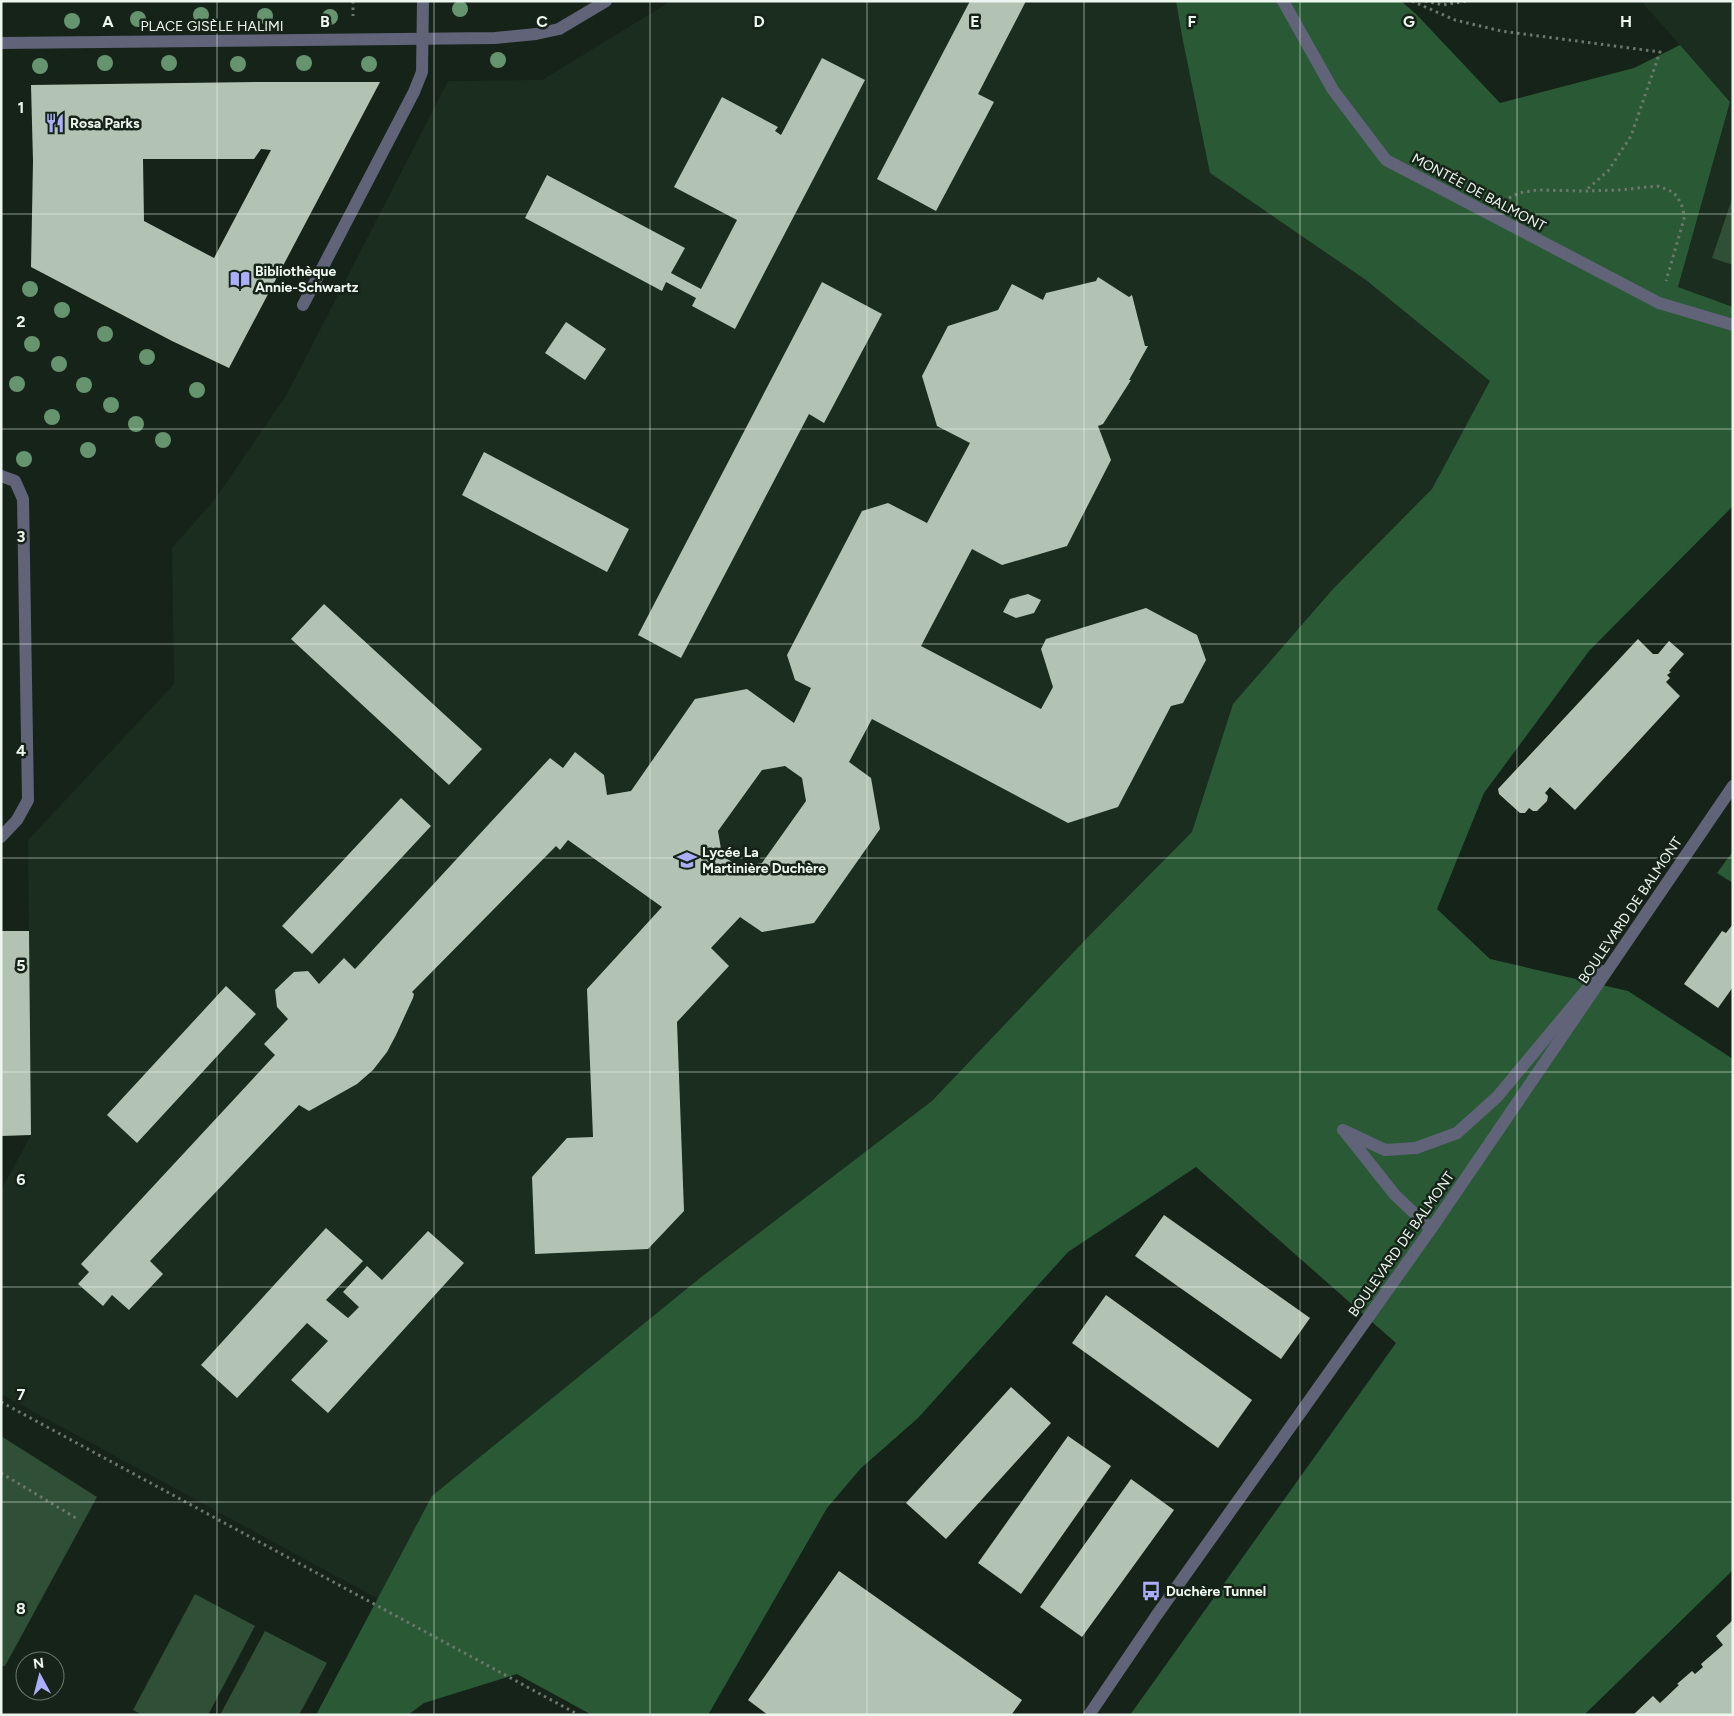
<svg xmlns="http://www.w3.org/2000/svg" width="1734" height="1716" font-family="Figtree,sans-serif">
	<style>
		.built { fill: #1a2d1e }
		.green { fill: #2f5036 }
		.forest { fill: #2a5a35 }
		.building { fill: #b2c3b4; fill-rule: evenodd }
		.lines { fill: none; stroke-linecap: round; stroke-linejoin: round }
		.path { stroke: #6b776d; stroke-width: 3; stroke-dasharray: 2.5 4; stroke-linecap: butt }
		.service { stroke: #616379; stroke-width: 12 }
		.pedestrian { stroke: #616379; stroke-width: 12 }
		.minor { stroke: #616379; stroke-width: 12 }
		.tertiary { stroke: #616379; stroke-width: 12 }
		.tree { fill: #65946e }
		.grid { fill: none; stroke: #eef7ef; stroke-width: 1; stroke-opacity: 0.55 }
		.labels { text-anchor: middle; stroke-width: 5; stroke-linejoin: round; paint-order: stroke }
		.street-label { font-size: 14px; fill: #eef7ef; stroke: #162318 }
		.poi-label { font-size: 14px; font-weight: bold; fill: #eef7ef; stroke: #162318; text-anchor: start }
		.grid-label { font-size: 16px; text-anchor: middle; font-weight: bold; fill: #eef7ef; stroke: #162318; stroke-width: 5; stroke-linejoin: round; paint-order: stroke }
	</style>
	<rect width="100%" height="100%" fill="#162318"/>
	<path class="built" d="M671,1H1245L1589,300L861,1469L827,1508L708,1715H592L1,1394V1190L31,1135L28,840L174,684L172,548L215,499L287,394L448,81L542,80Z
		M1641,1H1733V307L1678,287L1730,102Z"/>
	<path class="green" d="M1733,196V265L1712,258Z
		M1,1436L97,1497L5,1666H1Z
		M195,1594L255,1626L208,1715H142L133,1710Z
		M265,1631L327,1663L299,1715H220Z"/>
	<path class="forest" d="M1176,1H1401L1416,14L1500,103L1634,68L1680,45L1730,102L1678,287L1733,307V506L1589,651L1484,793L1437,909L1490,959L1628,991L1733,1059V1570L1584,1715H1130L1396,1343L1196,1167L1068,1252L918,1418L860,1469L827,1508L708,1715H592L517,1674L424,1703L408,1715H316L432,1496L700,1278L932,1101L1088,937L1192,832L1233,704L1333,589L1432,489L1490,381L1366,280L1210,173L1183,41Z
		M1733,851V883L1717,873Z"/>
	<path class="building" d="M970,1H1026L978,94L994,102L936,211L877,179Z
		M822,58L865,80L735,329L692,306L696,298L666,282L662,291L525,218L547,175L685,248L671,273L701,289L737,220L674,187L722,97L778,127L775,131L781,135Z
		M261,82H380L229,368L172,341L31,267L33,161L31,85ZM261,149L271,150L214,258L144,221L143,159H254Z
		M1098,277L1129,297L1132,295L1145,346H1148L1129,380H1131L1103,424L1098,426L1111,460L1067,546L1002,565L972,549L921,646L1041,709L1053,687L1041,649L1046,639L1146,608L1197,635L1206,660L1183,703L1171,706L1118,807L1068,823L872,719L849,762L871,778L880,829L814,923L762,932L740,917L711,948L729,966L677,1022L684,1211L648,1249L535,1254L532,1177L567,1138L593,1137L587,989L662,907L568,840L560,850L556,846L412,992L414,994L413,998L396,1035L387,1052L373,1070L357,1084L309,1111L299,1105L150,1261L163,1274L129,1310L112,1295L103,1306L78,1284L89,1272L81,1264L275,1055L264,1044L288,1019L277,1007L275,990L294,972L308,971L319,984L344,958L355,969L550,758L563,768L575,752L604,775L607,795L631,791L695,699L747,689L794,723L811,688L795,680L787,655L862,511L888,503L927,523L970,443L937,426L922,376L948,326L998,310L1012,284L1043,300L1046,293L1096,281ZM785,766L802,778L806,801L762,863L739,867L722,855L718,831L762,770Z
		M822,282L882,314L824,423L809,414L681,658L638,635Z
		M566,322L606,349L585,380L545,353Z
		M484,452L629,529L607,572L462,495Z
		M1028,594L1041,600L1034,613L1016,618L1003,612L1010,599Z
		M324,604L482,749L449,785L291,639Z
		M1638,639L1653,654H1658L1669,641L1684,654L1669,671L1671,672L1667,675L1670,678L1666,682L1680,696L1575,810L1550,787L1545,793L1548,796L1547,801L1537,811H1533L1529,808L1525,813H1520L1499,794L1498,789Z
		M401,798L431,826L312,954L282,926Z
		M1733,924V987L1718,1008L1684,984L1722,931L1726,933Z
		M1,931H29L31,1135L1,1136Z
		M226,986L256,1014L137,1143L107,1115Z
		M1164,1215L1310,1318L1281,1359L1135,1256Z
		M326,1228L363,1261L326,1300L348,1318L359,1307L343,1292L367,1266L382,1280L428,1231L464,1263L328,1413L291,1380L328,1341L307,1323L237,1398L201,1365Z
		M1106,1295L1252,1400L1218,1448L1072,1343Z
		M1011,1387L1051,1423L946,1539L906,1503Z
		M1068,1436L1111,1466L1021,1594L978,1563Z
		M1131,1479L1174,1510L1082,1637L1040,1607Z
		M839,1571L1022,1700L1012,1714L1013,1715H768L748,1700Z
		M1733,1620V1715H1633L1653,1696L1660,1703L1679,1685L1677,1684L1692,1671L1695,1674L1703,1667L1701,1664L1723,1645L1716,1636Z"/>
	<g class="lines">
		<path class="path" d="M353,1V16
			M1412,1L1455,20L1501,31L1660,52L1631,136L1608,171L1585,191
			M1425,1L1443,5L1467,1
			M1509,198L1519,193L1537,190L1585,191L1619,190L1657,186L1669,190L1677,196L1683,208L1684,219L1666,281
			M1,1402L579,1715
			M1,1473L76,1518"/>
		<path class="service" d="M1,43L495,38L536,34L559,29L606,1
			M1343,1130L1385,1150L1416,1148L1457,1133L1497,1097L1602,971
			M1345,1132L1395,1195L1431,1229"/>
		<path class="pedestrian" d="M1283,1L1333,90L1386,160L1659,303L1733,325"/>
		<path class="minor" d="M303,305L414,92L422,72L423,1
			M1,476L15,481L23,499L28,800L17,820L1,837"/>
		<path class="tertiary" d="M1089,1715L1156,1616L1431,1229L1733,786"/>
	</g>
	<g class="tree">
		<circle cx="460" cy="9" r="8"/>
		<circle cx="201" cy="15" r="8"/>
		<circle cx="265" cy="16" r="8"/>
		<circle cx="330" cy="17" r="8"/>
		<circle cx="138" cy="19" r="8"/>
		<circle cx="72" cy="21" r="8"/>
		<circle cx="498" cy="60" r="8"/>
		<circle cx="105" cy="63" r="8"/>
		<circle cx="169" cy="63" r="8"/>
		<circle cx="304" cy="63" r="8"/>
		<circle cx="238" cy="64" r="8"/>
		<circle cx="369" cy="64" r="8"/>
		<circle cx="40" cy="66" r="8"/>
		<circle cx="30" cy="289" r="8"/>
		<circle cx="62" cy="310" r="8"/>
		<circle cx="105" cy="334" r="8"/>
		<circle cx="32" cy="344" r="8"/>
		<circle cx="147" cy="357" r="8"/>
		<circle cx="59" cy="364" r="8"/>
		<circle cx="17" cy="384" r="8"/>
		<circle cx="84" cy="385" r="8"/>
		<circle cx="197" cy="390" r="8"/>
		<circle cx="111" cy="405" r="8"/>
		<circle cx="52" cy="417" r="8"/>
		<circle cx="136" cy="424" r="8"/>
		<circle cx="163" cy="440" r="8"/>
		<circle cx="88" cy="450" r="8"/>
		<circle cx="24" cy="459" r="8"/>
	</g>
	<path class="grid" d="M217,1V1715M434,1V1715M650,1V1715M867,1V1715M1084,1V1715M1300,1V1715M1517,1V1715M1,214H1733M1,429H1733M1,644H1733M1,858H1733M1,1072H1733M1,1287H1733M1,1502H1733"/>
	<defs>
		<symbol id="restaurant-bare" viewBox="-9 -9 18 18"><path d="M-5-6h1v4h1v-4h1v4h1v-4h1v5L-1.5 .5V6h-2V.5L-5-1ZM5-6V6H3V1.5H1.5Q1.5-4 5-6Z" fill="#abaffb" stroke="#162318" stroke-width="2.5" paint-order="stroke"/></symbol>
		<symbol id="library-bare" viewBox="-9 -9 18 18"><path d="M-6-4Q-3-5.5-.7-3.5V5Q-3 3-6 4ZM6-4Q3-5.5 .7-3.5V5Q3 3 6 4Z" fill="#abaffb" stroke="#162318" stroke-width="2.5" paint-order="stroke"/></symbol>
		<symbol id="school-bare" viewBox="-9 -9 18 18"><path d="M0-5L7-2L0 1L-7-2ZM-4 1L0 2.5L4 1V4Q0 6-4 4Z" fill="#abaffb" stroke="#162318" stroke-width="2.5" paint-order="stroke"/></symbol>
		<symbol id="bus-bare" viewBox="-9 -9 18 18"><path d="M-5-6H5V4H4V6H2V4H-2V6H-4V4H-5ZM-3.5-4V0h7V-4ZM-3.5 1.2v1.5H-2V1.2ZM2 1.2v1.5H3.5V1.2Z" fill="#abaffb" stroke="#162318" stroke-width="2.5" paint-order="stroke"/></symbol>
	</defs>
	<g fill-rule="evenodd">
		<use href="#restaurant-bare" x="41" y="109" width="28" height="28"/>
		<use href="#library-bare" x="226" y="265" width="28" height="28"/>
		<use href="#school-bare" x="673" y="846" width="28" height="28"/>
		<use href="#bus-bare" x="1137" y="1577" width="28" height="28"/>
	</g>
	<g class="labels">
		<g class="street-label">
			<text x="212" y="31">PLACE GISÈLE HALIMI</text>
			<text transform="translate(1479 192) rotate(28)" y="5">MONTÉE DE BALMONT</text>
			<text transform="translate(1630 910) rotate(-56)" y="5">BOULEVARD DE BALMONT</text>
			<text transform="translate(1401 1244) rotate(-55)" y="5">BOULEVARD DE BALMONT</text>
		</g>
		<g class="poi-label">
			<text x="70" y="128">Rosa Parks</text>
			<text x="255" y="276">Bibliothèque<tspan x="255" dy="16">Annie-Schwartz</tspan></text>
			<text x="702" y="857">Lycée La<tspan x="702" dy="16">Martinière Duchère</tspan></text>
			<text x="1166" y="1596">Duchère Tunnel</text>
		</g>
	</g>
	<g class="grid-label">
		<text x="108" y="27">A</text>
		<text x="325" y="27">B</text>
		<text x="542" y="27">C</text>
		<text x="759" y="27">D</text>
		<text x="975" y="27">E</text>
		<text x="1192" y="27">F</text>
		<text x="1409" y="27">G</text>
		<text x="1626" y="27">H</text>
		<text x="21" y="113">1</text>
		<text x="21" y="327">2</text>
		<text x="21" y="542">3</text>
		<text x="21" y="756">4</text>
		<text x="21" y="971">5</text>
		<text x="21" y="1185">6</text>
		<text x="21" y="1400">7</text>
		<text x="21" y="1614">8</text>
	</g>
	<rect width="1734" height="1716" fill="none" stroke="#eef7ef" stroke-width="5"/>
	<g transform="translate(40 1676) rotate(353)"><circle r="24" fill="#162318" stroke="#6c786e"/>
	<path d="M0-4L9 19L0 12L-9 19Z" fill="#abaffb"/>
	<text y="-8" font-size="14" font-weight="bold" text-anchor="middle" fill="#eef7ef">N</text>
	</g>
</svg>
